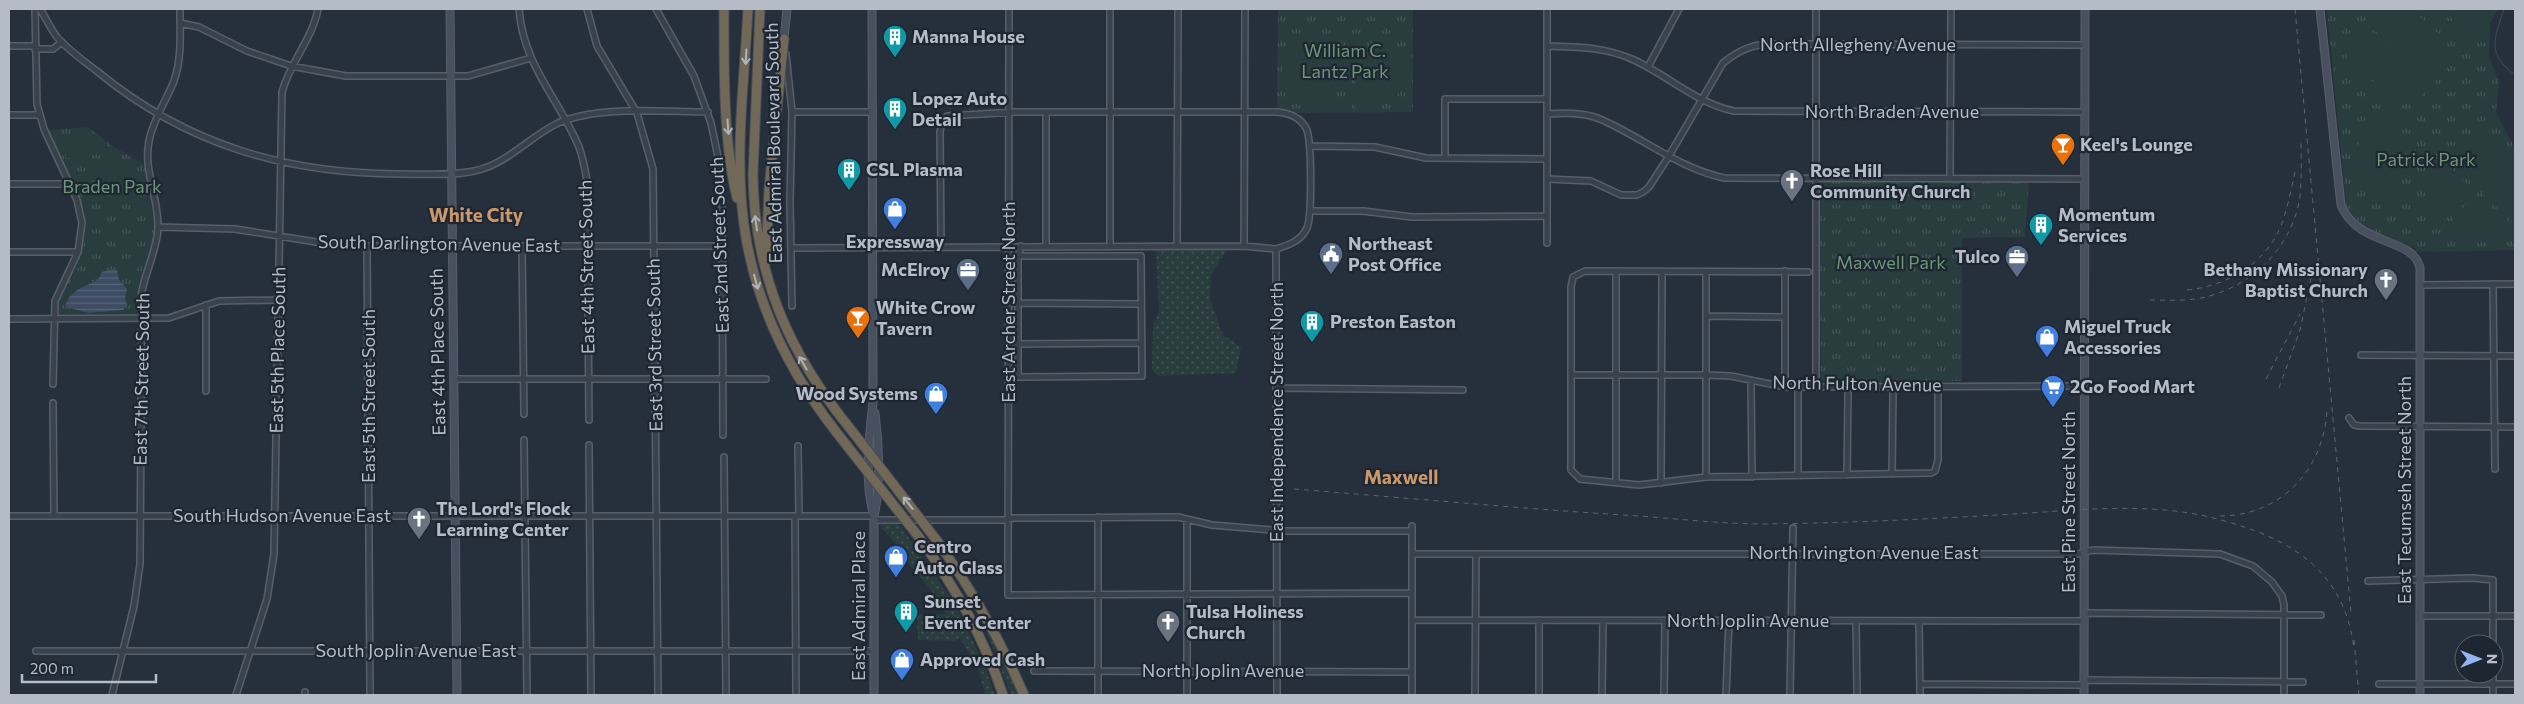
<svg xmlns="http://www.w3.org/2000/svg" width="2524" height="704" font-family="Commissioner,sans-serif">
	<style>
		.grass { fill: url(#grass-dots) }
		.park { fill: url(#park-tufts) }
		.pitch { fill: #293c3e }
		.water { fill: url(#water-rules) }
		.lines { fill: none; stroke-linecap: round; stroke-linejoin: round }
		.stream { stroke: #3d4c63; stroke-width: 1 }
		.street-casing { stroke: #575f6a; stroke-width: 8 }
		.secondary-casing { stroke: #575f6a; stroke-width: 9 }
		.highway-casing { stroke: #444c57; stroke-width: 11 }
		.street { stroke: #39414c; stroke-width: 5 }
		.secondary { stroke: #48505f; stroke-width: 7 }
		.highway { stroke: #716857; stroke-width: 9 }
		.rail { stroke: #5c6573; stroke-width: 1; stroke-dasharray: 5 5; stroke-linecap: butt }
		.highway-bridge-casing { stroke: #444c57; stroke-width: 11; stroke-linecap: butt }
		.highway-bridge { stroke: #716857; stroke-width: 9 }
		.oneway { stroke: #aeb4bc }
		.labels { text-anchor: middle; stroke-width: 4.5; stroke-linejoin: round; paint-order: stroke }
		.poi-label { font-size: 18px; font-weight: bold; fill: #b5bcc7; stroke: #1e2631; text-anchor: start }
		.street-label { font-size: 18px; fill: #b5bcc7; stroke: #1e2631 }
		.park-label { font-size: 18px; fill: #6e9679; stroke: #1e2631 }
		.neighbourhood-label { font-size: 19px; font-weight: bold; fill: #cc986b; stroke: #1e2631 }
	</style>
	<defs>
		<pattern id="grass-dots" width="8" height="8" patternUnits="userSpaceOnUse" patternTransform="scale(1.25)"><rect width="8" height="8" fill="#293c3e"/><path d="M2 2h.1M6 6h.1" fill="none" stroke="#465658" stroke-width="1.8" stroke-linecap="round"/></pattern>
		<pattern id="park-tufts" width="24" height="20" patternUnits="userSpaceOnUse" patternTransform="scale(1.25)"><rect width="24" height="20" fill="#293c3e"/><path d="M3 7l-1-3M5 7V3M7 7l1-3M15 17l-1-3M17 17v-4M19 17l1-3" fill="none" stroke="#465658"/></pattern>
		<pattern id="water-rules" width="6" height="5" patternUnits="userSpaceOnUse" patternTransform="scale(1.25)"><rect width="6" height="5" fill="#3d4c63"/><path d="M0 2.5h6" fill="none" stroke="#576478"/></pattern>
	</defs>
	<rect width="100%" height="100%" fill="#262f3c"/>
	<path class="grass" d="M1228,249L1211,274L1210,299L1223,335L1241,347L1236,373L1158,376L1152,370L1153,324L1159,313L1156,250Z
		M884,522L899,524L955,604L985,667L995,695H985L977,666L960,638L954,641L918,640L917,615L946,614C936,593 926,584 911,567C900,553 896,541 882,529L881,524Z
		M981,618L1007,666L1019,695H1011Z"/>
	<path class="park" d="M1278,9H1413V112L1295,113L1277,109Z
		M2327,9H2499L2490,23L2489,57L2499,80L2496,112L2515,149V250L2417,252L2415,248C2389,237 2359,233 2346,204Z
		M88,127L112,146L144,164L155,228L152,249L140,283L136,315H56C58,291 73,277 80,255C97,209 63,171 47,130Z
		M1825,182H2029L2025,237L1962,238V381L1827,384L1821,381L1819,186L1820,184Z"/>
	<path class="pitch" d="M2386,9L2412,11L2428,23L2398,51H2393L2366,20Z
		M2446,9H2489L2487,42H2459L2456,39V25Z
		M2364,21L2390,54V58L2360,88C2340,64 2343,43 2364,21Z
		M2432,26C2450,47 2447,72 2428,90L2401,59V54Z
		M1282,54H1332L1336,58V110C1299,109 1280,90 1282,54Z
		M1360,54H1412C1414,88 1388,109 1356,110V58Z
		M2393,62H2398L2425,93C2407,111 2379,110 2363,91Z
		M2389,116L2401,117V137H2398L2397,152L2394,155H2377V161L2393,162L2396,165L2398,201C2345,206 2342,126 2389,116Z
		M66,135H91V158H66Z
		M2473,139L2492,142L2507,153L2478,185H2474L2444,154L2456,144Z
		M2510,156L2515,162V220L2513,223L2482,193V189Z
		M2441,158L2471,189V193L2441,223C2423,200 2423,181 2441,158Z
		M93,161L111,162L112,166V163L125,164L124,197L111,196V173L103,180H93Z
		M2474,196H2478L2509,227C2490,244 2463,250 2445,228Z"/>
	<path class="water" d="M112,269L117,270L119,280L127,289L125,298L127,305L123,310L89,313L66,307C65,293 87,285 97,281L102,272Z"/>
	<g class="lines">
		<path class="stream" d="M2504,9C2494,40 2486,53 2515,75"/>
		<defs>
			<path id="street" d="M35,9L37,104L44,129L77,200L82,223L78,252L55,301L53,384
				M40,9C46,18 50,28 57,37C69,51 84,61 98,72C187,145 285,173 398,174C423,174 449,176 474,171C506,165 529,137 558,123C599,105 663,112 708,112
				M519,9C523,65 559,99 579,147C583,158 585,169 587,181L589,420
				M587,9L597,46L637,113L653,169L658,695
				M656,9L694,76L711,123L718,157L722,201L723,435
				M1009,9L1008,595L1412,593
				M1816,9V387
				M180,23L199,27L247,51L291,66L346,76H468L531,58
				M9,46H35
				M1548,46C1578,47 1606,47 1634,60C1667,75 1698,104 1734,111L2085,112
				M35,49H53L62,42
				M786,54L792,112L790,201L792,306
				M1648,67L1679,9
				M792,112H873
				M1547,114C1564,113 1583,112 1600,119C1642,137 1678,168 1724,178L2085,179
				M9,115H40
				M1310,146L1375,147L1426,158L1547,159
				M1445,158V99H1547
				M1547,179L1591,181L1621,195H1637L1643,192L1649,187L1669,156L1723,63C1737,52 1748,46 1766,44L2085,45
				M1950,179L1951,9
				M9,184H70
				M1310,211H1363L1412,217L1546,216
				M158,227L235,229L322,243L367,246H721
				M1547,243V9
				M367,246L370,695
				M522,246L524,414
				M941,246L940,132L942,122L947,116L1015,112H1277C1289,113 1300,117 1306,128C1312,138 1312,217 1307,228C1301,241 1289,245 1276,249
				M1046,246V112
				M1110,246V9
				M1177,246L1178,9
				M1244,246L1245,9
				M792,248L1244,246L1276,249
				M1276,249L1277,695
				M9,252H78
				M1018,256H1141L1142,376L1018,377V256L1021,246
				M1616,271V482
				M1706,272V477
				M1808,272L1585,271L1573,277L1571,287V470L1580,479L1639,485L1706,477L1931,473L1935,471L1938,460V394
				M2493,284L2495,469
				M2420,285L2515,284
				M1009,303L1141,304
				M1708,316L1784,317
				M9,319L169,318L219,301L278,300
				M1008,344L1141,343
				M2361,355L2515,356
				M1571,375H1706L1731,376L1785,387L2084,386
				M454,379H766
				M1751,381L1752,477
				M1785,387V271
				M1798,387V476
				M1278,388L1463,390
				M206,391V305
				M53,403L54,516
				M2349,418L2354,425L2360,426L2515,427
				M524,440L527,695
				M589,445L591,695
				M798,446L799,516
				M724,457L726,695
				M1892,474L1893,394
				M1847,475L1848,394
				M1661,483L1662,272
				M9,516H874
				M795,516L796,695
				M874,520H1005L1013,518L1178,517L1212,525L1283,531H1412
				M1187,520V695
				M1412,554H2078L2093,550L2220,554L2253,566L2272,582L2282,596L2284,605V695
				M2368,581L2473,578L2493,580V644
				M2084,613L2321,615
				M2420,616H2515
				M1412,620L2084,621
				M1856,621L1857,695
				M1919,621L1920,695
				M36,651H874
				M1034,671L1412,672
				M2493,674V695
				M2084,680L2303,682
				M1920,684L2084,685
				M2379,684H2515
				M112,695L134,606L140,564L142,291C146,270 157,250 158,228C159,198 143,171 149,141C153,120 166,101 174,81C182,58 180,33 180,9
				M236,695L267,599L274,554L282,92C290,62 312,40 318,9
				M305,695V692
				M1098,695V517
				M1412,695V526
				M1475,695L1476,554
				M1539,695V620
				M1602,695L1603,621
				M1664,695L1665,621
				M1726,695L1729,621
				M1790,695L1793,528"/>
			<path id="secondary" d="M450,9L457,695
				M872,9L873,403C869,436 864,484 874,516
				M2320,9L2341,205C2359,248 2413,236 2420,268V695
				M784,39L787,9
				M874,695V516C881,487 879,443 875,413
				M2084,695L2085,9"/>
			<path id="highway" d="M724,9C724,67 723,141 737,198
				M748,9C745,70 737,133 741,194C746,284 782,363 837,433
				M760,9L753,174C754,275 789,354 852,431
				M766,261L769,189L784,39
				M918,536C954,585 984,637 1003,695
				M938,542C972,590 1001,641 1024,695"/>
		</defs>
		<use href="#street" class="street-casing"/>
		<use href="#secondary" class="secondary-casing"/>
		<use href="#highway" class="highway-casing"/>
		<use href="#street" class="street"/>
		<use href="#secondary" class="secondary"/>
		<use href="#highway" class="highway"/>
		<path class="rail" d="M2295,9L2351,613
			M2187,290C2227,286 2265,264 2281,226C2288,207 2292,186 2296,167
			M2150,300C2165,300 2180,301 2196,299C2247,291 2293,249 2300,196C2302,177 2301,158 2301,139
			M2266,379L2300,314
			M2279,388L2300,330L2314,263
			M1294,489C1409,498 1524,509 1639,516C1681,519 1722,524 1764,524C1847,523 1930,519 2013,514C2082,510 2154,501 2221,520C2292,539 2344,571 2354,648
			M2220,516C2282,516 2325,468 2327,408
			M2354,640L2359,695"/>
		<defs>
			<path id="highway-bridge" d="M852,431L938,542
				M837,433L918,536"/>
		</defs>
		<use href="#highway-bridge" class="highway-bridge-casing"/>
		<use href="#highway-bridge" class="highway-bridge"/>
	</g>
	<defs><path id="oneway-shaft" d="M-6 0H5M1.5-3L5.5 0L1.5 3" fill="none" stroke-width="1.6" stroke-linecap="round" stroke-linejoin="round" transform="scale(1.25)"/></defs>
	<g class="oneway">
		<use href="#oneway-shaft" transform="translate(746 57) rotate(93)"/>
		<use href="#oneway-shaft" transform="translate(728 127) rotate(86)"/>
		<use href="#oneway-shaft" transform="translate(756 223) rotate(-98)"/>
		<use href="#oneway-shaft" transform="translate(756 282) rotate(75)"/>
		<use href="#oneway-shaft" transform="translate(803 363) rotate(-120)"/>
		<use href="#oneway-shaft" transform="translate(908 503) rotate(-128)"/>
	</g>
	<defs>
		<symbol id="building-pin" viewBox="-11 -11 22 30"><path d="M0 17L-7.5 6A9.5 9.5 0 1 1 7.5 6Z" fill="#0f9aa8" stroke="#1e2631"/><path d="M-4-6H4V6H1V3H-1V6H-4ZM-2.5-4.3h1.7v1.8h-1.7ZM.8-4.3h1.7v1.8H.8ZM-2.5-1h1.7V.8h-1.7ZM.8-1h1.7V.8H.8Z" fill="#fff"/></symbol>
		<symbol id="bar-pin" viewBox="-11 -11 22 30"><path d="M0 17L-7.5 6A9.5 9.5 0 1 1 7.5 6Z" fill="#e8710a" stroke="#1e2631"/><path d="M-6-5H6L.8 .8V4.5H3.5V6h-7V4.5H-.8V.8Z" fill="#fff"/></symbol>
		<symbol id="church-pin" viewBox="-11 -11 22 30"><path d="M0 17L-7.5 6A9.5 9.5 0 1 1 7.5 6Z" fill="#6b7280" stroke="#1e2631"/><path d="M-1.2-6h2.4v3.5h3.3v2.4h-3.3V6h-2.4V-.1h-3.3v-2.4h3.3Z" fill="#fff"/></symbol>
		<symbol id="shop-pin" viewBox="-11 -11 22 30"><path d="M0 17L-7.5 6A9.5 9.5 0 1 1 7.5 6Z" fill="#3f7fe0" stroke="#1e2631"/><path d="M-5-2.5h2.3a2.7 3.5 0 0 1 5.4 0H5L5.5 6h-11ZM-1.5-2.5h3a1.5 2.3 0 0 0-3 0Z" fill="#fff"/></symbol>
		<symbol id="civic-pin" viewBox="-11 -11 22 30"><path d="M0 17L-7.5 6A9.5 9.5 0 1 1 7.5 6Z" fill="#5c6f8a" stroke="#1e2631"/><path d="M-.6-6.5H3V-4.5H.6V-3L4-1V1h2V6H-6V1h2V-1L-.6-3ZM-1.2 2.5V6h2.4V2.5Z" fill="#fff"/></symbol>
		<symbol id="office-pin" viewBox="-11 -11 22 30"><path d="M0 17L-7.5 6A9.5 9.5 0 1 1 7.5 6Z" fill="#5c6f8a" stroke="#1e2631"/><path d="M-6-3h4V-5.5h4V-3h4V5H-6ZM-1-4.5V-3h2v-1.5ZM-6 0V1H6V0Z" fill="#fff"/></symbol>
		<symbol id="supermarket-pin" viewBox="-11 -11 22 30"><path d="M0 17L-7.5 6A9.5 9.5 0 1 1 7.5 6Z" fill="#3f7fe0" stroke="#1e2631"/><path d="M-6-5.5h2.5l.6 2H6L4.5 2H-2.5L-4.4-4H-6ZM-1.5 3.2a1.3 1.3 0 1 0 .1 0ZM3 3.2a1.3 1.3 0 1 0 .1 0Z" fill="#fff"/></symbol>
	</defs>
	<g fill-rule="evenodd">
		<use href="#building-pin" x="881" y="23" width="28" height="38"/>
		<use href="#building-pin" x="881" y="95" width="28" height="38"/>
		<use href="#bar-pin" x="2049" y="131" width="28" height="38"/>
		<use href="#building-pin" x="835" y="156" width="28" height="38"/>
		<use href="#church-pin" x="1778" y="167" width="28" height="38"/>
		<use href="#shop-pin" x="881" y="195" width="28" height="38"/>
		<use href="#building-pin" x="2027" y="211" width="28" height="38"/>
		<use href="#civic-pin" x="1317" y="240" width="28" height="38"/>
		<use href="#office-pin" x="2003" y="243" width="28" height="38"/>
		<use href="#office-pin" x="954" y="256" width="28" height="38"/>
		<use href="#church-pin" x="2372" y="266" width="28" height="38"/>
		<use href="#bar-pin" x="844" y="304" width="28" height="38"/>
		<use href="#building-pin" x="1298" y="308" width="28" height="38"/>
		<use href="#shop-pin" x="2033" y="323" width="28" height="38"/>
		<use href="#supermarket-pin" x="2039" y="373" width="28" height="38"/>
		<use href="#shop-pin" x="922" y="380" width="28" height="38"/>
		<use href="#church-pin" x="405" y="505" width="28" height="38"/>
		<use href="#shop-pin" x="882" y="543" width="28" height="38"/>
		<use href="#building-pin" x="892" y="598" width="28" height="38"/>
		<use href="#church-pin" x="1154" y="608" width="28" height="38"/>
		<use href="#shop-pin" x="888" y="646" width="28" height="38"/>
	</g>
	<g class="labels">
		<g class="poi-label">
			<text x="912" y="43">Manna House</text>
			<text x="912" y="105">Lopez Auto<tspan x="912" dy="21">Detail</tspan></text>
			<text x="2080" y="151">Keel's Lounge</text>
			<text x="866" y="176">CSL Plasma</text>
			<text x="1810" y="177">Rose Hill<tspan x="1810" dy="21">Community Church</tspan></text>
			<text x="2058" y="221">Momentum<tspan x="2058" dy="21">Services</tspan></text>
			<text x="895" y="248" text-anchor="middle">Expressway</text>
			<text x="1348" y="250">Northeast<tspan x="1348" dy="21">Post Office</tspan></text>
			<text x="2000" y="263" text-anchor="end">Tulco</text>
			<text x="950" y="276" text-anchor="end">McElroy</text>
			<text x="2368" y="276" text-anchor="end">Bethany Missionary<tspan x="2368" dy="21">Baptist Church</tspan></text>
			<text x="876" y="314">White Crow<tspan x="876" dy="21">Tavern</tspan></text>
			<text x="1330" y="328">Preston Easton</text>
			<text x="2064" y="333">Miguel Truck<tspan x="2064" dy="21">Accessories</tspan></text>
			<text x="2070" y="393">2Go Food Mart</text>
			<text x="918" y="400" text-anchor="end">Wood Systems</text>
			<text x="436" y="515">The Lord's Flock<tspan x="436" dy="21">Learning Center</tspan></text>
			<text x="914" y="553">Centro<tspan x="914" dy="21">Auto Glass</tspan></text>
			<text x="924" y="608">Sunset<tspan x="924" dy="21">Event Center</tspan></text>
			<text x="1186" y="618">Tulsa Holiness<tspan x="1186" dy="21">Church</tspan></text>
			<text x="920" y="666">Approved Cash</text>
		</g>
		<g class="street-label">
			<text x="1858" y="51">North Allegheny Avenue</text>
			<text x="1892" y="118">North Braden Avenue</text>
			<text transform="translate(774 143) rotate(-91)" y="6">East Admiral Boulevard South</text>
			<text transform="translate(439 244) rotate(1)" y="6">South Darlington Avenue East</text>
			<text transform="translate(720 245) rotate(-92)" y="6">East 2nd Street South</text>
			<text transform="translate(587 267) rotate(-91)" y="6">East 4th Street South</text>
			<text transform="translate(1009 302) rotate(-90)" y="6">East Archer Street North</text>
			<text transform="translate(655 345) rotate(-91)" y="6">East 3rd Street South</text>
			<text transform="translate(278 350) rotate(-89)" y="6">East 5th Place South</text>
			<text transform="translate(438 352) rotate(-91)" y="6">East 4th Place South</text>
			<text transform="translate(142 379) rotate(-89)" y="6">East 7th Street South</text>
			<text transform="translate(1857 384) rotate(1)" y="6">North Fulton Avenue</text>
			<text transform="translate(369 396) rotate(-90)" y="6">East 5th Street South</text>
			<text transform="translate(1277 412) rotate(-90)" y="6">East Independence Street North</text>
			<text transform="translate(2405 490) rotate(-90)" y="6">East Tecumseh Street North</text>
			<text transform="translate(2069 502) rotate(-90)" y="6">East Pine Street North</text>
			<text x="282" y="522">South Hudson Avenue East</text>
			<text x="1864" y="559">North Irvington Avenue East</text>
			<text transform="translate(859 606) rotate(-90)" y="6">East Admiral Place</text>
			<text x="1748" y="627">North Joplin Avenue</text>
			<text x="416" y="657">South Joplin Avenue East</text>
			<text x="1223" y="677">North Joplin Avenue</text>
		</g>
		<g class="park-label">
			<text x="1345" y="57">William C.<tspan x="1345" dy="21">Lantz Park</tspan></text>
			<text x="2426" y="166">Patrick Park</text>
			<text x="112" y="193">Braden Park</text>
			<text x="1891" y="269">Maxwell Park</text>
		</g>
		<g class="neighbourhood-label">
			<text x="476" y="222">White City</text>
			<text x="1401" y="484">Maxwell</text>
		</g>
	</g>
	<rect width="2524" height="704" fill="none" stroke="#b5bcc7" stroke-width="20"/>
	<g transform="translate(2479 659) rotate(90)"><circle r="24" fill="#1e2631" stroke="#5a626d"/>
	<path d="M0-4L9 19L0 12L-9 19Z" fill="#92b4f0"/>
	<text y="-8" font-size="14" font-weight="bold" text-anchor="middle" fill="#b5bcc7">N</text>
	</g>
	<path d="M22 674v8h134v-8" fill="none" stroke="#b5bcc7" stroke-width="2.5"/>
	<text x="30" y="674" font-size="15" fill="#b5bcc7" stroke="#1e2631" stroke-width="4" paint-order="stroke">200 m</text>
</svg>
